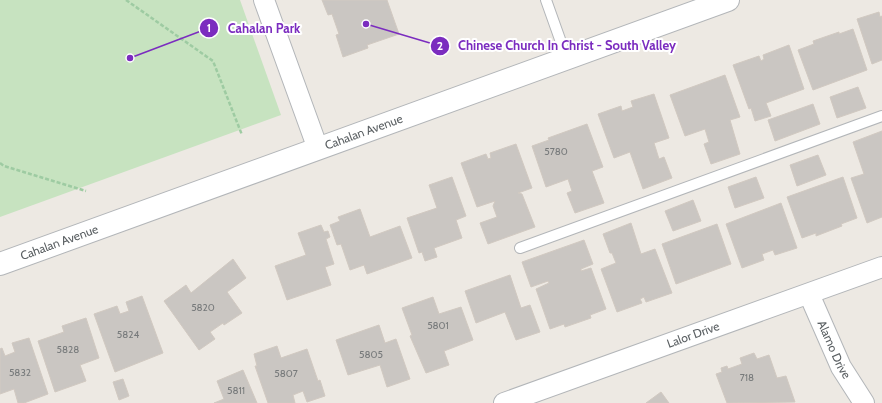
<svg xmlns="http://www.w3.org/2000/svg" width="882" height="403" font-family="Cabin,sans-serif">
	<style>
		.green { fill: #c7e3c0 }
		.building { fill: #cac6c2; stroke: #d1c9c1 }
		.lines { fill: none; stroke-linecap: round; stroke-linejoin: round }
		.service-casing { stroke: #b3b6b9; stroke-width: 12 }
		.minor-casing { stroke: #b3b6b9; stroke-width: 22 }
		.tertiary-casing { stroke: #b3b6b9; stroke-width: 24 }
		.path { stroke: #9ecba2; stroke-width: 2.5; stroke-dasharray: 4 2; stroke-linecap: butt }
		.service { stroke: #fff; stroke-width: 10 }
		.minor { stroke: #fff; stroke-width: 20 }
		.tertiary { stroke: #fff; stroke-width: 22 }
		.labels { text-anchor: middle; stroke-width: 4; stroke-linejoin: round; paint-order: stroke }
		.number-label { font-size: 10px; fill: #777a7b }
		.street-label { font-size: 12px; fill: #5b6063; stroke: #fff }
		.leader { fill: none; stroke: #7b2cbf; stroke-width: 1.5 }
		.callout-dot { fill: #7b2cbf; stroke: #fff; stroke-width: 1.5 }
		.mark-label { font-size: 12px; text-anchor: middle; font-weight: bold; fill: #fff }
		.callout-label { font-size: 13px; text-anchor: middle; font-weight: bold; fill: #7b2cbf; stroke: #fff; stroke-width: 4; stroke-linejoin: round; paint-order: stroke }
	</style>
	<rect width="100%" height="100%" fill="#ede9e3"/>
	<path class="green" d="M0,0H240L281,115L0,217Z"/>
	<path class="building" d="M322,0H387L399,34L367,45L368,48L343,57L336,35L339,34L332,14L328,15Z
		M879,12L880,17L882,16V60L872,64L857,19Z
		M853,29L867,70L813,90L798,50L814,44L813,41L839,32V34Z
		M789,45L804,89L766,103L771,116L755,121L751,108L749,109L733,65L759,56L761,61L764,59L763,55Z
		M725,75L740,117L730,120L740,154L711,164L704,144L709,142L705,129L685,136L670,95Z
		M858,87L866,108L837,118L830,97Z
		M654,94L669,138L654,143L659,159L664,157L672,178L643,189L630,152L614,158L598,114L621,106L622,111L633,107L631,101Z
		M813,104L820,124L775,141L768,120Z
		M587,124L603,167L592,171L604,203L575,213L567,193L572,191L568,179L546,187L532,146L549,140L548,138Z
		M882,131V217L867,223L851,178L864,174L853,142Z
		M516,144L532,188L518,193L522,194L535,227L488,244L480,223L497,217L493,206L495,201L477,207L461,163L486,154L488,159L491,158L490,153Z
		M818,155L826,175L797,186L790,165Z
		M452,177L466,216L456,220L462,238L434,248L437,257L425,261L422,252L419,253L407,218L437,208L429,185Z
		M756,177L764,198L735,208L728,187Z
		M843,177L857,218L841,224L842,226L816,236V233L802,238L787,197Z
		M693,200L701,221L673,231L665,211Z
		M781,203L797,248L775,255L773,250L762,254L764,260L742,268L726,224Z
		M360,209L370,237L400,226L412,258L367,274L364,265L350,270L341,244L337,245L330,225L340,221L338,217Z
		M631,223L641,254L655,249L672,293L646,302L644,297L640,299L642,303L617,312L601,269L616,263L612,253H610L603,234Z
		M717,224L731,264L676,284L662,244Z
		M321,225L324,232L328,231L330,237L326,239L334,264L325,267L331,285L287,300L275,266L306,255L298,233Z
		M584,240L593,264L581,269V271L591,268L606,309L590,315L591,318L565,327L564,324L550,329L536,289L549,283L548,281L531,287L522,262Z
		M233,259L246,278L227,292L242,313L224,325L223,323L210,332L215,339L199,350L164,301L186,285L191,293Z
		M510,275L521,308L530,305L540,332L516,340L505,312L476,323L465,291Z
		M142,296L163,353L115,372L94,314L117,306L120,314L129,311L126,302Z
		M433,297L439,314L461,307L473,340L444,351L449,365L426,373L410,336L412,335L402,308Z
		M86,318L99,358L80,365L86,381L55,392L38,341L64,332L62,326Z
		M379,325L385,343L396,339L410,379L387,387L380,365L348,375L336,340Z
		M29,338L48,394L24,403H18L14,389L0,394V349L2,348L5,356L15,352L12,343Z
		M277,346L281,358L307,349L318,381L320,380L325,396L307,402L303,391L293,395L295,403H268L255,366H257L254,354Z
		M754,353L757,359L769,355L777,378L786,376L795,402L727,403L716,374L722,372L721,368L727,366L728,369L742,364L740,358Z
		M243,370L257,403H214L224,399L217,381Z
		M123,379L129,396L119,400L113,382Z
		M661,392L669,403H646Z"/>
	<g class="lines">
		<defs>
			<path id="service" d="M546,0L567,59
				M520,248L882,116"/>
			<g id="minor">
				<path d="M264,0L318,149"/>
				<path id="s1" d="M809,294L841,367L864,403"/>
				<path id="s2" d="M504,403L882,267"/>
			</g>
			<g id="tertiary">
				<path id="s3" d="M0,264L728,0"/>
			</g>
		</defs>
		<use href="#service" class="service-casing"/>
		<use href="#minor" class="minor-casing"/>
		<use href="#tertiary" class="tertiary-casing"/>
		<path class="path" d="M126,0L213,61L242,135
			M0,163L4,166L86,191"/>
		<use href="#service" class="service"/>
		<use href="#minor" class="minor"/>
		<use href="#tertiary" class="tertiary"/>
	</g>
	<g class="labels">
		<g class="number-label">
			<text x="556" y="155">5780</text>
			<text x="203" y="311">5820</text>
			<text x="438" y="329">5801</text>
			<text x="128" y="338">5824</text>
			<text x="68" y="353">5828</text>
			<text x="371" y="358">5805</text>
			<text x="20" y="376">5832</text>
			<text x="286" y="377">5807</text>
			<text x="747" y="381">718</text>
			<text x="236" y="394">5811</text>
		</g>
		<g class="street-label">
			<text dy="4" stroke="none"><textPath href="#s3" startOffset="387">Cahalan Avenue</textPath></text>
			<text dy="4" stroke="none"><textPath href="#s3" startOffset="63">Cahalan Avenue</textPath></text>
			<text dy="4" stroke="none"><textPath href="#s2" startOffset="201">Lalor Drive</textPath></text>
			<text dy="4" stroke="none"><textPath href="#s1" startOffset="61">Alamo Drive</textPath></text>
		</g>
	</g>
	<path class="leader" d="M130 58L209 28M366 24L440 46"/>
	<g class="callout-dot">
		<circle cx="130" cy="58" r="4"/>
		<circle cx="366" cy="24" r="4"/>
		<circle cx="209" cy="28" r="10"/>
		<circle cx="440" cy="46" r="10"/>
	</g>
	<g class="mark-label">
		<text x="209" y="32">1</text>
		<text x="440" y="50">2</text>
	</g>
	<g class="callout-label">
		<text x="264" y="33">Cahalan Park</text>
		<text x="567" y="50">Chinese Church In Christ - South Valley</text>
	</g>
</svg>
